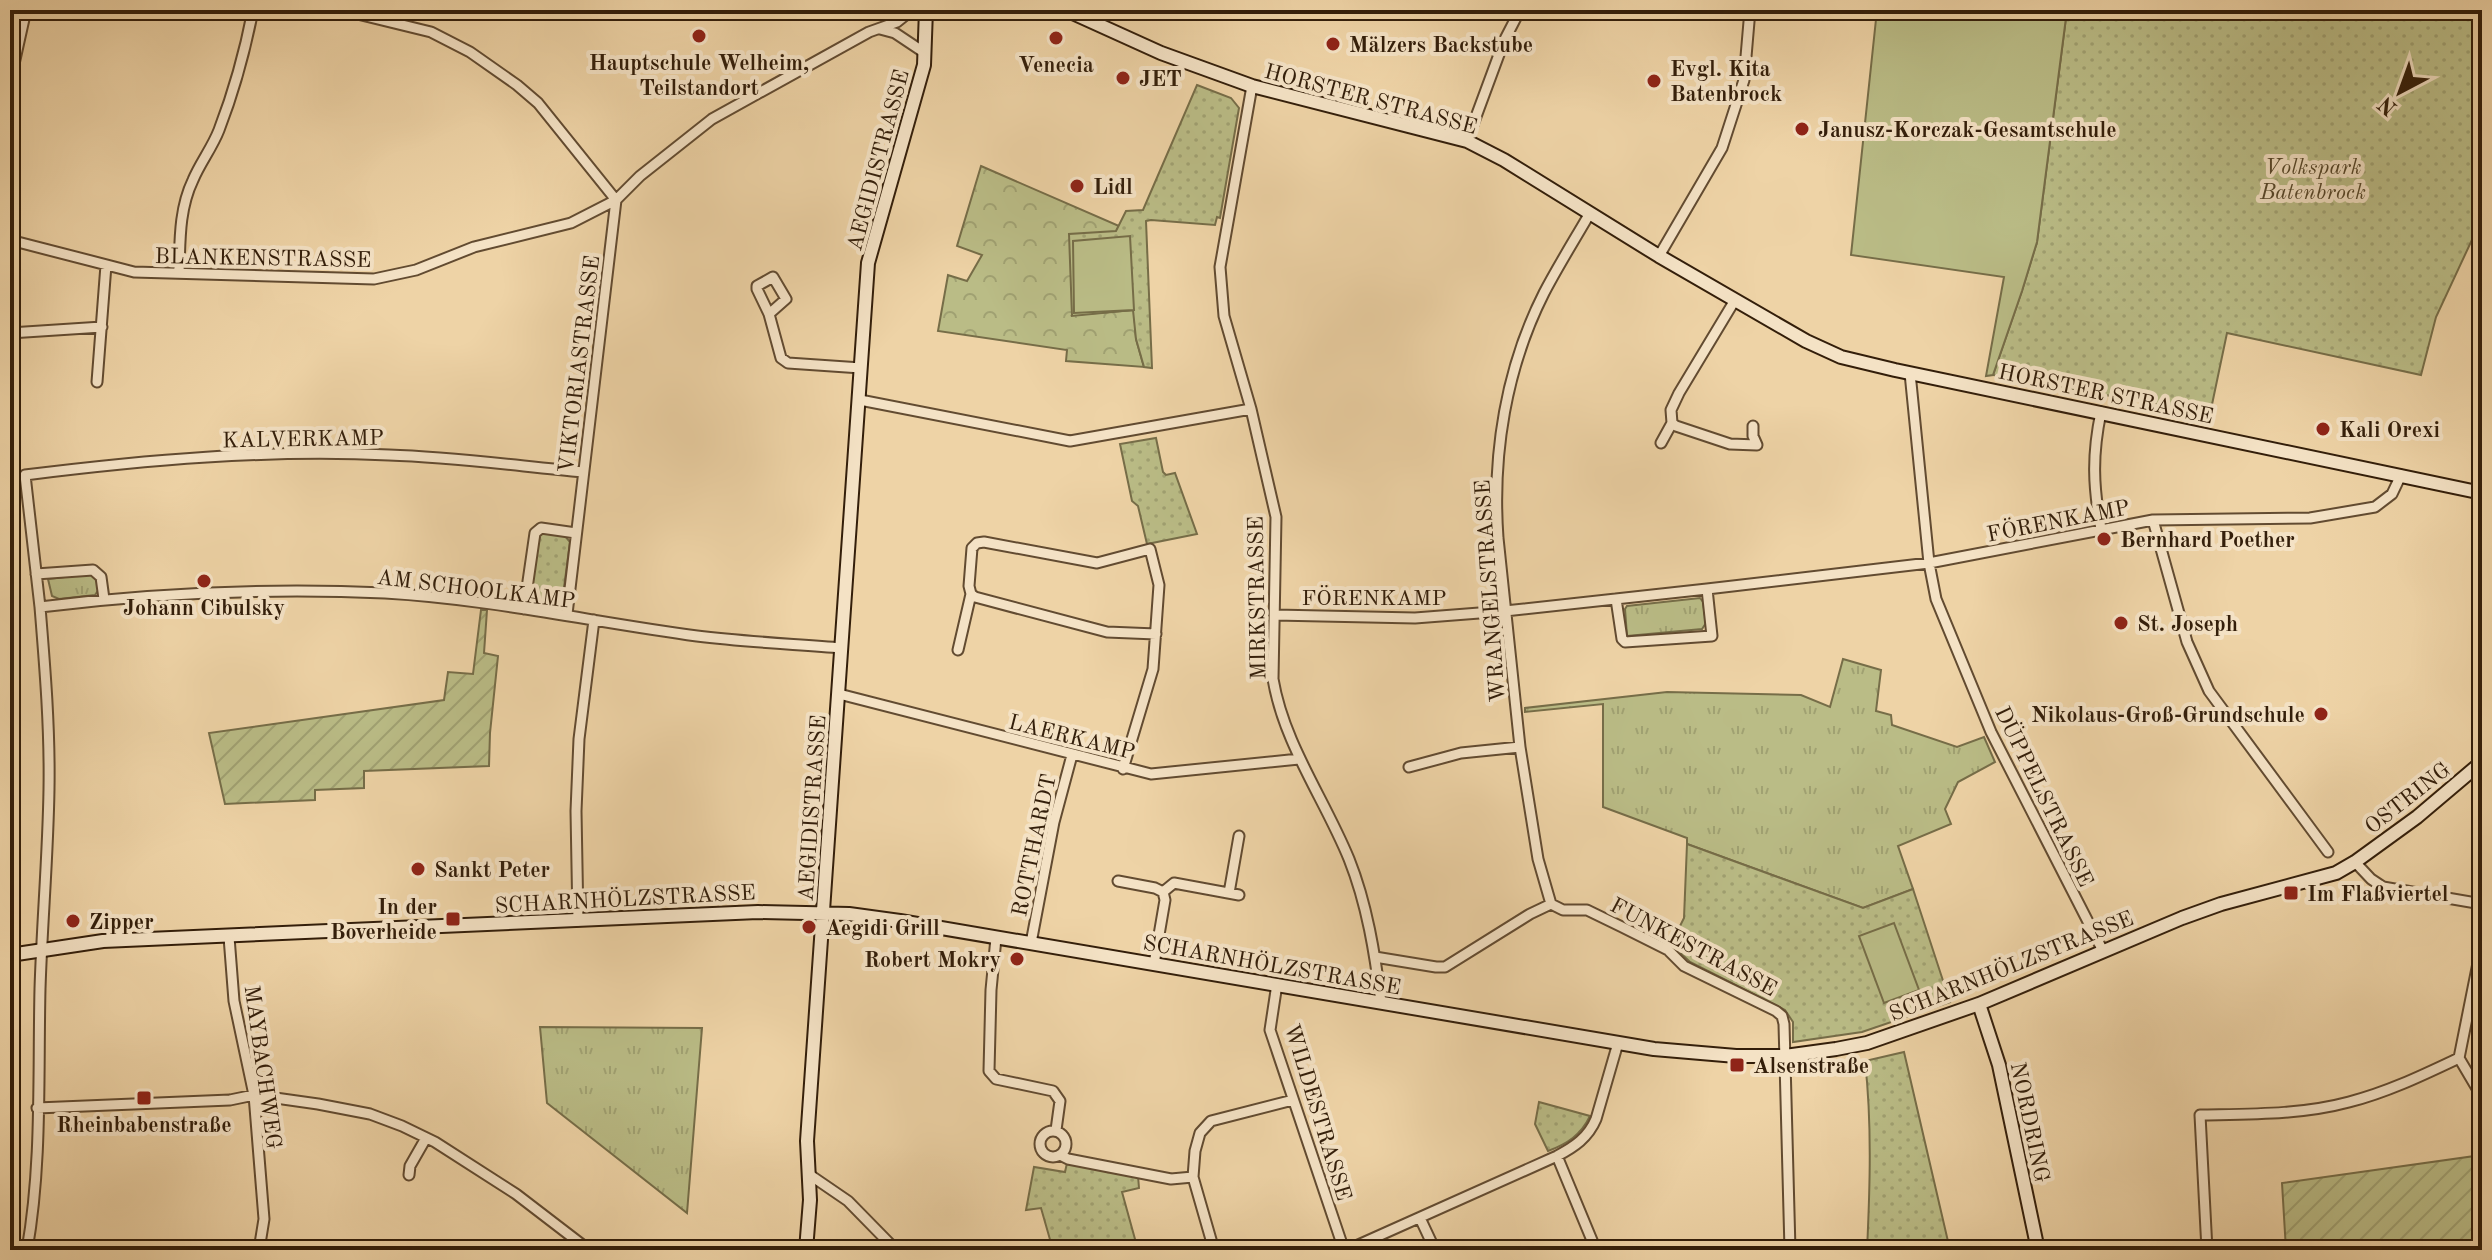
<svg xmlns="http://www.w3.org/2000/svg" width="2492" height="1260" font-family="'Old Standard TT',serif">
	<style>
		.grass { fill: url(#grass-tufts); stroke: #766d48; stroke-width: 2 }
		.forest { fill: url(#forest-crowns); stroke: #766d48; stroke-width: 2 }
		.park { fill: url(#park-dots); stroke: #766d48; stroke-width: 2 }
		.garden { fill: url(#garden-furrows); stroke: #766d48; stroke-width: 2 }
		.pitch { fill: #babc86; stroke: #766d48; stroke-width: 2 }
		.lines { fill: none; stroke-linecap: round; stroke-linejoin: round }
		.street-casing { stroke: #624b31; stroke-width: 13 }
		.secondary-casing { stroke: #331e0a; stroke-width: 16 }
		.street { stroke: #f4e2c5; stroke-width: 9 }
		.secondary { stroke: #f4e2c5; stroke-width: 12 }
		.poi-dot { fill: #8f2418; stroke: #f4e2c5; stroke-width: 3 }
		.labels { text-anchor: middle; stroke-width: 8; stroke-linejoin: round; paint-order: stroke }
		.poi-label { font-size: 22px; font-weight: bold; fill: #331e0a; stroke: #f4e2c5; text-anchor: start }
		.street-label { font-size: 22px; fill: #331e0a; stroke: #f4e2c5 }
		.park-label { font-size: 22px; font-style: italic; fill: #554629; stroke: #f4e2c5 }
	</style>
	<defs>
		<pattern id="grass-tufts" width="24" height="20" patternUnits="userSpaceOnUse" patternTransform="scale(2)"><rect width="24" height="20" fill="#babc86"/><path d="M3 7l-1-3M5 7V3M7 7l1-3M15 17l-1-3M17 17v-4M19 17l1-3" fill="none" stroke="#a0a172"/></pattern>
		<pattern id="forest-crowns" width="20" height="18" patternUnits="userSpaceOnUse" patternTransform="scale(2)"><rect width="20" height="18" fill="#babc86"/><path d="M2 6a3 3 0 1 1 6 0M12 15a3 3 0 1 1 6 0" fill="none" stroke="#a0a172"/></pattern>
		<pattern id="park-dots" width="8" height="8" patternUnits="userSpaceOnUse" patternTransform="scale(2)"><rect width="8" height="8" fill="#babc86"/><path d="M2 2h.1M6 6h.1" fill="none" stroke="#a0a172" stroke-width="1.8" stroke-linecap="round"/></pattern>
		<pattern id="garden-furrows" width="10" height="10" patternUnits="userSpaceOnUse" patternTransform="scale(2)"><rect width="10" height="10" fill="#babc86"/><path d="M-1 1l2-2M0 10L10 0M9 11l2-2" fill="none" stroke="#a0a172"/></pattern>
	</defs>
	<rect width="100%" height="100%" fill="#eed3a6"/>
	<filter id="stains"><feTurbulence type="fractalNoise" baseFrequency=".0025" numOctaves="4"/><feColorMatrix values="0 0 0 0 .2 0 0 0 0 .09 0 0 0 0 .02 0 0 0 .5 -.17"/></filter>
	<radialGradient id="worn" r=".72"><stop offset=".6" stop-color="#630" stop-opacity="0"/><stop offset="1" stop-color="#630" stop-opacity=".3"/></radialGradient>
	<path class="grass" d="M90,574L97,579L99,589L95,595L59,599L52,596L48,579Z
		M1700,598L1703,602L1706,623L1702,629L1627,636L1625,609L1627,606Z
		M1843,659L1881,670L1876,711L1891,715L1892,725L1957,747L1984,737L1995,762L1958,782L1945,809L1951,824L1898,846L1913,889L1863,908L1687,844V838L1603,807V704L1525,712V708L1667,692L1801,695L1830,707Z
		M540,1027L702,1028L687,1213L547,1103Z"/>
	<path class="forest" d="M981,166L1119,226L1072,315L1134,310L1136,339L1144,367L1066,361L1067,350L938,331L948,275L967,281L982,255L957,246Z"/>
	<path class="park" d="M2067,10L2088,13L2089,10H2482V232L2477,229L2436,317L2421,375L2227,333L2210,414L1993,375L2022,291L2037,242Z
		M1197,85L1231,98L1239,108L1220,218L1217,217L1215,225L1151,220L1146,221L1152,368L1144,367L1136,339L1133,310L1072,316L1069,234L1116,231L1126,211L1143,210Z
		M1156,438L1163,472L1166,475L1175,473L1197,534L1147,544L1138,506L1132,501L1120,444Z
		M542,533L565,536L570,542L562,603L559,607L534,604L531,600L537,539Z
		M1687,844L1863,908L1913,889L1950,1002L1862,1032L1793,1042V1022L1785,1010L1690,962L1671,944L1684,918Z
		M1904,1052L1950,1250H1867C1870,1187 1872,1123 1865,1061Z
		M1539,1102L1590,1116C1581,1135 1567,1144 1548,1151L1535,1124Z
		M1067,1163L1138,1176L1139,1188L1122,1192L1138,1250H1029L1051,1243L1041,1208L1026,1210L1034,1167L1065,1172Z"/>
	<path class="garden" d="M481,610H487L484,653L498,656L490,733L489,766L364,771V788L315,790V800L225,804L209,733L444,700L448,672L473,674Z
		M2482,1155V1250H2286L2282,1183Z"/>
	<path class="pitch" d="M1877,10H2067L2037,242L2022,291L1993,375L1986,376L2004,277L1851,255Z
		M1130,236L1134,310L1074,313L1073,241Z
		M1894,923L1919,990L1884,1003L1859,936Z"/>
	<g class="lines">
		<defs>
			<path id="street" d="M341,10L431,32L470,52L517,85L538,103L616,200L567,614
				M880,29L895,33L925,53
				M10,82L26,10
				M1252,86L1220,267L1224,316L1251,409L1276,517L1273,679C1284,744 1324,798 1349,859C1367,904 1375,954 1381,1002
				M1467,141L1504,41L1520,10
				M10,240L134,272L374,279L416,270L474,247L571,223L616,200L640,176L712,119L869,32L897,22L912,10
				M1659,256L1722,148L1744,80L1750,10
				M179,272C180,241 179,209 193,180C200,163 212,148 219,130C234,91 245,51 253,10
				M1735,300L1679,393L1671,410L1672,423L1676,426L1730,444L1757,445L1753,436V426
				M769,314L786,299L773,277L757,286V289L769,314L781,358L788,363L861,368
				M10,333L102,327
				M1910,373L1929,563L1936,599L1991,732L2103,951
				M97,382L106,265
				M860,400L1070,441L1251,409
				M1661,443L1672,423
				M2153,520L2187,642L2209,691L2328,852
				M2101,529C2093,486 2092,455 2101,412
				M36,574L93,570L101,577L104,599
				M1616,599L1622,639L1625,642L1712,636L1707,589
				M40,607L25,475C145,460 268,449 389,455C453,457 518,466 583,472
				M524,609L535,533L541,528L576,533
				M1275,615L1415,618L1505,611L1707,589L1929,563L2153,520L2310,518L2375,507L2392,494L2401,475
				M958,650L971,594
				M839,694L1151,774L1299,759
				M1409,767L1461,753L1520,747
				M1123,769L1153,669L1159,585L1150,549L1097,563L984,542L977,543L972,548L969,586L971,594L975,597L1107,632L1156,634
				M2355,862L2371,879L2383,887L2482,904
				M1118,881L1155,888L1163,892
				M1229,893L1239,836
				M1551,904L1538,859L1520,747L1498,538C1492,454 1506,368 1544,293C1558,266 1575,239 1590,213
				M1551,904L1563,910H1587L1622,927L1668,950L1684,966L1776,1011L1782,1016L1784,1024L1790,1250
				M578,921L576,811L579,739L594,620
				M229,937L234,1001L254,1095L264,1219L259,1250
				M996,938L991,990L989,1071L996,1079L1053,1091L1060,1101L1056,1130
				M1031,943L1054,822L1072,755
				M1375,957L1436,967H1445L1530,914L1551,904
				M1154,964L1165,900L1163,892L1174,883L1239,895
				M1277,984L1270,1030L1344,1250
				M2459,1058L2482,1097
				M37,1108L230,1100L254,1095L318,1104L370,1114L402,1126L435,1142L516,1194L589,1250
				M1040 1144a13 13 0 1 1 26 0a13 13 0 1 1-26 0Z
				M1060,1155L1068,1159L1171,1179L1193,1177
				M1557,1156L1596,1250
				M409,1175L410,1166L426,1138
				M810,1175L848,1201L896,1250
				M1420,1218L1435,1250
				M27,1250C42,1165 38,1076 40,989C42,923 48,856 49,789C50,728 45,668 40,607C154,593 269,588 385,593C490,599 593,622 697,636C745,642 794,644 842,648
				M1214,1250L1193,1177L1195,1151L1200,1133L1211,1121L1293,1100
				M1347,1250L1557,1156C1574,1147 1588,1138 1596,1119L1618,1043
				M2207,1250L2200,1115C2250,1114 2301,1115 2349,1102C2388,1092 2423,1075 2459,1058L2482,943"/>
			<path id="secondary" d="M1066,10L1161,53L1252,86L1467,141L1504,160L1659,256L1806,341L1841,357L1895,370L2482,493
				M10,955L103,941L758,912L849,914L900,921L1654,1049L1736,1056H1785L1836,1049L1867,1043L1979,1004L2182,918L2221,904L2336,873L2355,862L2417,817L2482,762
				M1979,1004L1999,1065L2038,1250
				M806,1250L810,1200L807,1141L868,263L924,65L926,10"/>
		</defs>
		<use href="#street" class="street-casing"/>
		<use href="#secondary" class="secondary-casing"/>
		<use href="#street" class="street"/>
		<use href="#secondary" class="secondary"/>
	</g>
	<g class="poi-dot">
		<circle cx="699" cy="36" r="8"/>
		<circle cx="1056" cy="38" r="8"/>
		<circle cx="1333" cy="44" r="8"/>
		<circle cx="1123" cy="78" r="8"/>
		<circle cx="1654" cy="81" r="8"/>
		<circle cx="1802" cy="129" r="8"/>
		<circle cx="1077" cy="186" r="8"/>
		<circle cx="2323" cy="429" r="8"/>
		<circle cx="2104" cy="539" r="8"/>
		<circle cx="204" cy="581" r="8"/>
		<circle cx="2121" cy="623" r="8"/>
		<circle cx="2321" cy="714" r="8"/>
		<circle cx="418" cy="869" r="8"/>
		<rect x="2283" y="885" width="16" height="16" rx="4"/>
		<rect x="445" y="911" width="16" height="16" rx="4"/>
		<circle cx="73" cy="921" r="8"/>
		<circle cx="809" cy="927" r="8"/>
		<circle cx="1017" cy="959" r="8"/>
		<rect x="1729" y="1057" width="16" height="16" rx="4"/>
		<rect x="136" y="1090" width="16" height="16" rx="4"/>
	</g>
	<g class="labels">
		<g class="poi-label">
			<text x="1349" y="52">Mälzers Backstube</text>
			<text x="699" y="70" text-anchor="middle">Hauptschule Welheim,<tspan x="699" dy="25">Teilstandort</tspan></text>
			<text x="1056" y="72" text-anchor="middle">Venecia</text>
			<text x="1670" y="76">Evgl. Kita<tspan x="1670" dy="25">Batenbrock</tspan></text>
			<text x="1139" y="86">JET</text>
			<text x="1818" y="137">Janusz-Korczak-Gesamtschule</text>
			<text x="1093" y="194">Lidl</text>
			<text x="2339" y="437">Kali Orexi</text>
			<text x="2120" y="547">Bernhard Poether</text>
			<text x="204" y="615" text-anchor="middle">Johann Cibulsky</text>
			<text x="2137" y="631">St. Joseph</text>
			<text x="2305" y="722" text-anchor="end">Nikolaus-Groß-Grundschule</text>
			<text x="434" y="877">Sankt Peter</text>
			<text x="2307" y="901">Im Flaßviertel</text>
			<text x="437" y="914" text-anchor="end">In der<tspan x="437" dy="25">Boverheide</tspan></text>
			<text x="89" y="929">Zipper</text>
			<text x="825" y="935">Aegidi Grill</text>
			<text x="1001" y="967" text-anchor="end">Robert Mokry</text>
			<text x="1753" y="1073">Alsenstraße</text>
			<text x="144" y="1132" text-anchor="middle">Rheinbabenstraße</text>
		</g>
		<g class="street-label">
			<text transform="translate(1371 98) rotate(15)" y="8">HORSTER STRASSE</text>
			<text transform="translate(877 160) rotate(-75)" y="8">AEGIDISTRASSE</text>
			<text transform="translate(263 257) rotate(1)" y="8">BLANKENSTRASSE</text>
			<text transform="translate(578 364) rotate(-83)" y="8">VIKTORIASTRASSE</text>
			<text transform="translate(2106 393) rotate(12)" y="8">HORSTER STRASSE</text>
			<text transform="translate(303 438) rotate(-1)" y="8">KALVERKAMP</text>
			<text transform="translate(2058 520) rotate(-11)" y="8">FÖRENKAMP</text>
			<text transform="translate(476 588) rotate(7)" y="8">AM SCHOOLKAMP</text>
			<text transform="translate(1489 591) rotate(-94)" y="8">WRANGELSTRASSE</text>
			<text x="1374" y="605">FÖRENKAMP</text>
			<text transform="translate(1256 598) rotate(-91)" y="8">MIRKSTRASSE</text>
			<text transform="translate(1072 736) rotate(14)" y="8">LAERKAMP</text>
			<text transform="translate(2045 796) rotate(64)" y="8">DÜPPELSTRASSE</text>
			<text transform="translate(2407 797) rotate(-38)" y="8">OSTRING</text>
			<text transform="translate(811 808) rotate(-86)" y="8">AEGIDISTRASSE</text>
			<text transform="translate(1033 845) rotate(-78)" y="8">ROTTHARDT</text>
			<text transform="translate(625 898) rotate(-3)" y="8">SCHARNHÖLZSTRASSE</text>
			<text transform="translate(1694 946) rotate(28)" y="8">FUNKESTRASSE</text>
			<text transform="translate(1272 964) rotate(10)" y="8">SCHARNHÖLZSTRASSE</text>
			<text transform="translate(2011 965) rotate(-22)" y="8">SCHARNHÖLZSTRASSE</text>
			<text transform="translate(264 1067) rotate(82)" y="8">MAYBACHWEG</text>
			<text transform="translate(1319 1112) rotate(73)" y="8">WILDESTRASSE</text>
			<text transform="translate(2031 1122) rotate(78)" y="8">NORDRING</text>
		</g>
		<g class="park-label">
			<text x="2313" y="174">Volkspark<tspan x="2313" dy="25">Batenbrock</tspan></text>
		</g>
	</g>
	<rect width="2492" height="1260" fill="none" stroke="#eed3a6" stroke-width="40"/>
	<rect x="12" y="12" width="2468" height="1236" fill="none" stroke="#331e0a" stroke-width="4"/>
	<rect x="20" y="20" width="2452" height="1220" fill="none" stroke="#331e0a" stroke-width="2"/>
	<g transform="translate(2400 92) rotate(221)" stroke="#f4e2c5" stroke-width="6" paint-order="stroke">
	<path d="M0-6L14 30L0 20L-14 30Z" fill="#331e0a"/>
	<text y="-12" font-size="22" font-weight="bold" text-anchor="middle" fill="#331e0a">N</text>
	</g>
	<rect width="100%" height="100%" filter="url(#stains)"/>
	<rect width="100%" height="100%" fill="url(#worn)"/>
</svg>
